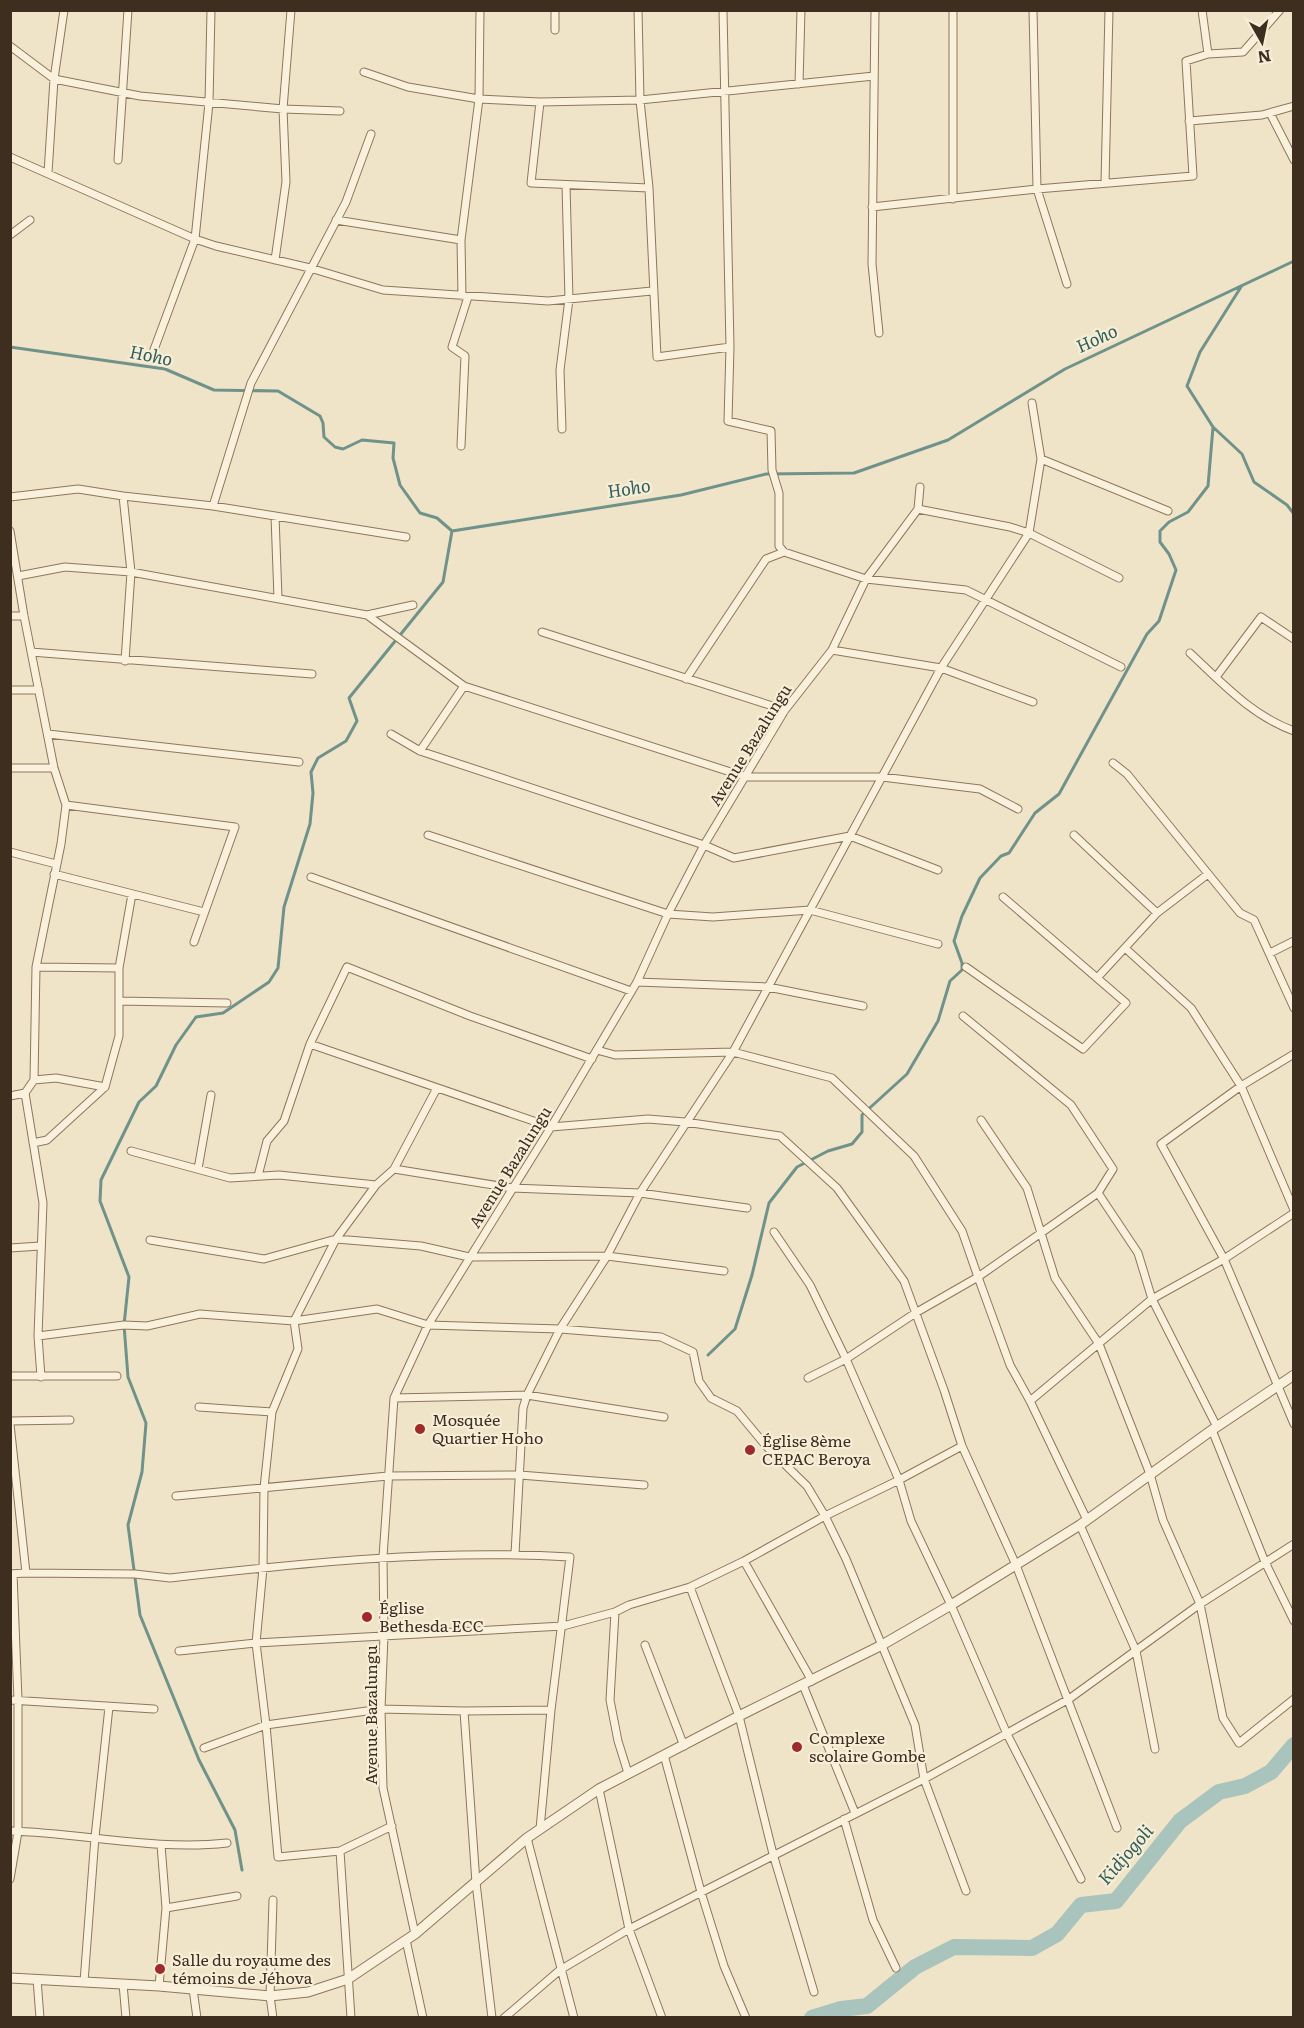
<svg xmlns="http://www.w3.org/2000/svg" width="1304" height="2028" font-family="Literata,serif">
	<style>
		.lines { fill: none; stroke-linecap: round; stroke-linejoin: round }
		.stream { stroke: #6f938a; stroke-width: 3 }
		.river { stroke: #a9c4bc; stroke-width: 16 }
		.minor-casing { stroke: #8d765c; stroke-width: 9 }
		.tertiary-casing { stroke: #8d765c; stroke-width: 11 }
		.minor { stroke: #faf1dc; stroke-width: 7 }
		.tertiary { stroke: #faf1dc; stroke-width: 9 }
		.poi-dot { fill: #9e2a2b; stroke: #f7eed8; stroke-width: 2 }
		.labels { text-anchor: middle; stroke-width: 4.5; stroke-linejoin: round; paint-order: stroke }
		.street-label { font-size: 16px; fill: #3d2e20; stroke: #f7eed8 }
		.poi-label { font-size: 16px; fill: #3d2e20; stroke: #f7eed8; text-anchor: start }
		.water-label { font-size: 18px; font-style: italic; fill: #2f5d5a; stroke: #f7eed8 }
	</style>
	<rect width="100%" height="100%" fill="#f0e4c8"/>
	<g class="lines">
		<path class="stream" d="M1241,287L1200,352L1187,386L1213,427L1242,454L1254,482L1287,505L1294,514
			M10,347L165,369L214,390L278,391L320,416L323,423L324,437L335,447L343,449L362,440L394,443L393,458L400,485L420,513L437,518L452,531L681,495L766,474L854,473L948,440L1065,369L1294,261
			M708,1355L735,1329L752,1275L769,1203L797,1167L828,1151L852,1144L862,1132V1115L907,1074L938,1021L950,981L962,970V963L954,941L962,916L980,878L1001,856L1009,853L1035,813L1059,794L1147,634L1159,621L1176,570L1169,554L1160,542V531L1169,522L1188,512L1208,486L1213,427
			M242,1870L235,1830L199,1760L140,1615L128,1525L142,1472L146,1423L128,1377L124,1325L129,1277L100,1201L101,1180L139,1102L156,1086L176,1045L196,1017L223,1013L269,982L278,968L284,907L310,824L313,793L311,772L318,758L346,741L357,721L349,698L443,582L452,531"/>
		<path class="river" d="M812,2018L841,2009L867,2006L915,1967L954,1947L1032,1948L1057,1934L1081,1905L1116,1901L1180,1821L1219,1792L1245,1786L1271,1772L1294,1745"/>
		<defs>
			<path id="minor" d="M638,10L640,100L649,188L657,357L730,347
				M723,10L730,347L728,421L771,431L772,470L779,493V546L784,552L866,579L966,590L1121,667
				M875,10L872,264L879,333
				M1033,10L1037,189L1067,284
				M1202,10L1208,54
				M555,30V10
				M10,46L54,79L140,96L283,109L340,111
				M364,72L408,87L479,99L540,102L640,100L874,76
				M799,84L801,10
				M540,102L531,183L649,188
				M1270,113L1294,160
				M1189,121L1262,115L1294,106
				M10,157L195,239L216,246L310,268L383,290L548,301L652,291
				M118,160L128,10
				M48,173L54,79L64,10
				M1105,183L1109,10
				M953,199V10
				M872,207L1037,189L1193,176L1186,61L1208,54L1243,52L1280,10
				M336,220L461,240
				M10,235L30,220
				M275,260L286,182L283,109L291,10
				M462,296L461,240L479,99L480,10
				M152,355L195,239L209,103L211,10
				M562,429L560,370L569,299L566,185
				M461,446L465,356L452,347L468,297
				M1041,459L1168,511
				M123,496L131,572L125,661
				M10,497L78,489L123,496L213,506L406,537
				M213,506L251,383L346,202L371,134
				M918,509L1010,527L1029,533L1119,578
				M275,516L278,598
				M10,531L24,616L54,768L66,805L61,844L36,967L34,1080L25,1093L10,1096
				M18,576L65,567L131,572L367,615L464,686L746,777H882L980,789L1018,809
				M367,615L413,605
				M10,616H24
				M542,632L785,710
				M832,650L941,668L1033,702
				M31,652L312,674
				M1190,653C1221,682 1252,716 1294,731
				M1216,677L1261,617L1294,639
				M686,679L766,559L784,552
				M10,690H39
				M48,734L299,762
				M391,734L420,751L704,845L734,858L850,836L938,870
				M420,751L464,686
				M1113,763L1127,774L1240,913L1254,920L1294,1008
				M10,768H54
				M66,805L235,827L194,942
				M428,835L668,914L713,917L810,910L938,944
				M1074,835L1157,913
				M10,852L56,864
				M54,874L204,912
				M311,877L631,991
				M1125,948L1191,1008L1241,1086L1294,1210
				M1270,953L1294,941
				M36,967L119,968
				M966,967L1083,1049L1126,1003L1003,897
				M1097,978L1157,913L1208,874
				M637,982L768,987L863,1006
				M119,1001L227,1003
				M963,1016L1071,1105L1113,1169L1098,1193L978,1277L1010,1365L1030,1401L1087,1520
				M310,1044L551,1127L648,1119L685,1122L780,1136L837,1188L904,1281L944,1390L962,1446L1016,1565L1117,1828
				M597,1050L615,1055L733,1052L832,1078L914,1156L962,1231L978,1277L917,1312L846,1359L808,1378
				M1294,1054L1241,1086L1161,1144L1224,1259L1294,1424
				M34,1080L56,1078L105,1087
				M25,1093L43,1203L38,1336L41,1377
				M981,1120L1027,1188L1055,1278L1099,1344L1150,1474L1163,1520L1200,1604L1223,1718L1239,1743L1294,1699
				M33,1143L47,1140L105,1087L119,1036V968L132,894
				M131,1151L230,1178L279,1175L376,1185
				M198,1169L211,1095
				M394,1169L512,1188L640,1193L747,1208
				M258,1176L267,1141L284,1121L310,1044L347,967L470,1016L592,1059
				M1098,1193L1138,1253L1152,1299L1217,1427
				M774,1232L810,1285L846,1359L899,1480L911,1521L951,1605L1007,1734L1081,1879
				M150,1240L264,1259L336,1239L421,1246L469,1257L607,1256L724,1271
				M10,1248L40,1246
				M38,1336L124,1325L147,1326L200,1314L294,1321L377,1309L428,1325L560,1329L661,1337L693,1352L699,1381L711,1398L737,1411L766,1446L807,1486L825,1516L846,1559L915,1725L924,1779L966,1891
				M10,1376H117
				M394,1398L527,1395L664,1417
				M1030,1401L1152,1299L1224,1259L1294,1213
				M199,1407L272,1412
				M10,1421L70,1420
				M10,1424L26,1573
				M1212,1430L1265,1562L1294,1621
				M176,1496L388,1476L520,1475L644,1485
				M1080,1525L1136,1651L1155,1749
				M515,1554L523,1408L527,1395L560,1329L607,1256L640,1193L733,1052L941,668L1029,533L1041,459L1032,403
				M744,1561L812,1681
				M10,1574L26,1573L135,1574L170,1578C303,1563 436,1549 570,1557L551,1710L540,1829
				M690,1587L739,1716L773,1854L814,1992
				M615,1612L610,1700L618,1741L628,1773
				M645,1645L684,1746
				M179,1651L256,1643L563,1626L615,1612L629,1605L690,1587L744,1561L825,1516L899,1480L962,1446
				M803,1685L855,1813
				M10,1700L154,1709
				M464,1711L476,1883L492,2018
				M204,1748L266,1725L381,1709L464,1711L551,1710
				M664,1755L701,1892L724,1966L746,2018
				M599,1789L629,1929L662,2018
				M844,1819L873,1920L896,1968
				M392,1826L340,1851L278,1857L266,1725L256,1643L263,1568L264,1488L272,1412L298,1349L294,1321L336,1239L376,1185L394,1169L437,1088
				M10,1831C83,1833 155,1851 227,1843
				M527,1838L574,2018
				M340,1851L351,2018
				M10,1879L18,1832V1700L13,1574
				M273,1900L270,1996L273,2018
				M166,1908L237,1896
				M415,1934L383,1788L381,1709L384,1636L383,1557L394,1398L428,1325L551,1127L637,982L668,914L704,845L785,710L832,650L866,579L918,509L920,487
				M406,1940L423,2018
				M37,1979L40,2018
				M84,1982L95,1837L109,1707
				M123,1984L126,2018
				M159,1986L166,1908L161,1845
				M193,1989L197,2018
				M504,2018L560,1970L629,1929L924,1779L1069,1699L1200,1604L1294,1544"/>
			<path id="tertiary" d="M10,1978L159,1986L270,1996L308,1992L348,1979L415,1934L527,1838L599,1789L739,1716L882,1645L951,1605L1080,1525L1212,1430L1294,1375"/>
		</defs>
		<use href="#minor" class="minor-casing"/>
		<use href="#tertiary" class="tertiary-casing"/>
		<use href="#minor" class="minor"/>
		<use href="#tertiary" class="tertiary"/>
	</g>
	<g class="poi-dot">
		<circle cx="420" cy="1429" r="6"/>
		<circle cx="750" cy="1450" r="6"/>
		<circle cx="367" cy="1617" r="6"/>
		<circle cx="797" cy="1747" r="6"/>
		<circle cx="160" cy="1969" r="6"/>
	</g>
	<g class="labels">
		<g class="street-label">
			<text transform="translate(750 745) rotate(-58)" y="6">Avenue Bazalungu</text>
			<text transform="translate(510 1167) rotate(-58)" y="6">Avenue Bazalungu</text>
			<text transform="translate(371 1715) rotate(-90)" y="6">Avenue Bazalungu</text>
		</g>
		<g class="poi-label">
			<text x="432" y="1426">Mosquée<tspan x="432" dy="18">Quartier Hoho</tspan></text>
			<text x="762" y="1447">Église 8ème<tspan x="762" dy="18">CEPAC Beroya</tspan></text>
			<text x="379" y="1614">Église<tspan x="379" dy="18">Bethesda ECC</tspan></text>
			<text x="809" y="1744">Complexe<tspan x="809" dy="18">scolaire Gombe</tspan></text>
			<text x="172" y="1966">Salle du royaume des<tspan x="172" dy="18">témoins de Jéhova</tspan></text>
		</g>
		<g class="water-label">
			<text transform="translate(1097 339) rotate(-25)" y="6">Hoho</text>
			<text transform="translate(151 356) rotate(11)" y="6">Hoho</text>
			<text transform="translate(629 489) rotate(-9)" y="6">Hoho</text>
			<text transform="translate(1126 1855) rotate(-49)" y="6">Kidjogoli</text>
		</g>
	</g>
	<rect width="1304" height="2028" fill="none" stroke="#3d2e20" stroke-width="24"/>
	<g transform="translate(1262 42) rotate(171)" stroke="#f7eed8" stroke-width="4.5" paint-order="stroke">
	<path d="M0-4.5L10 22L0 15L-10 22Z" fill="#3d2e20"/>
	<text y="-9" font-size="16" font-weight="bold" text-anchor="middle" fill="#3d2e20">N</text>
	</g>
</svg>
